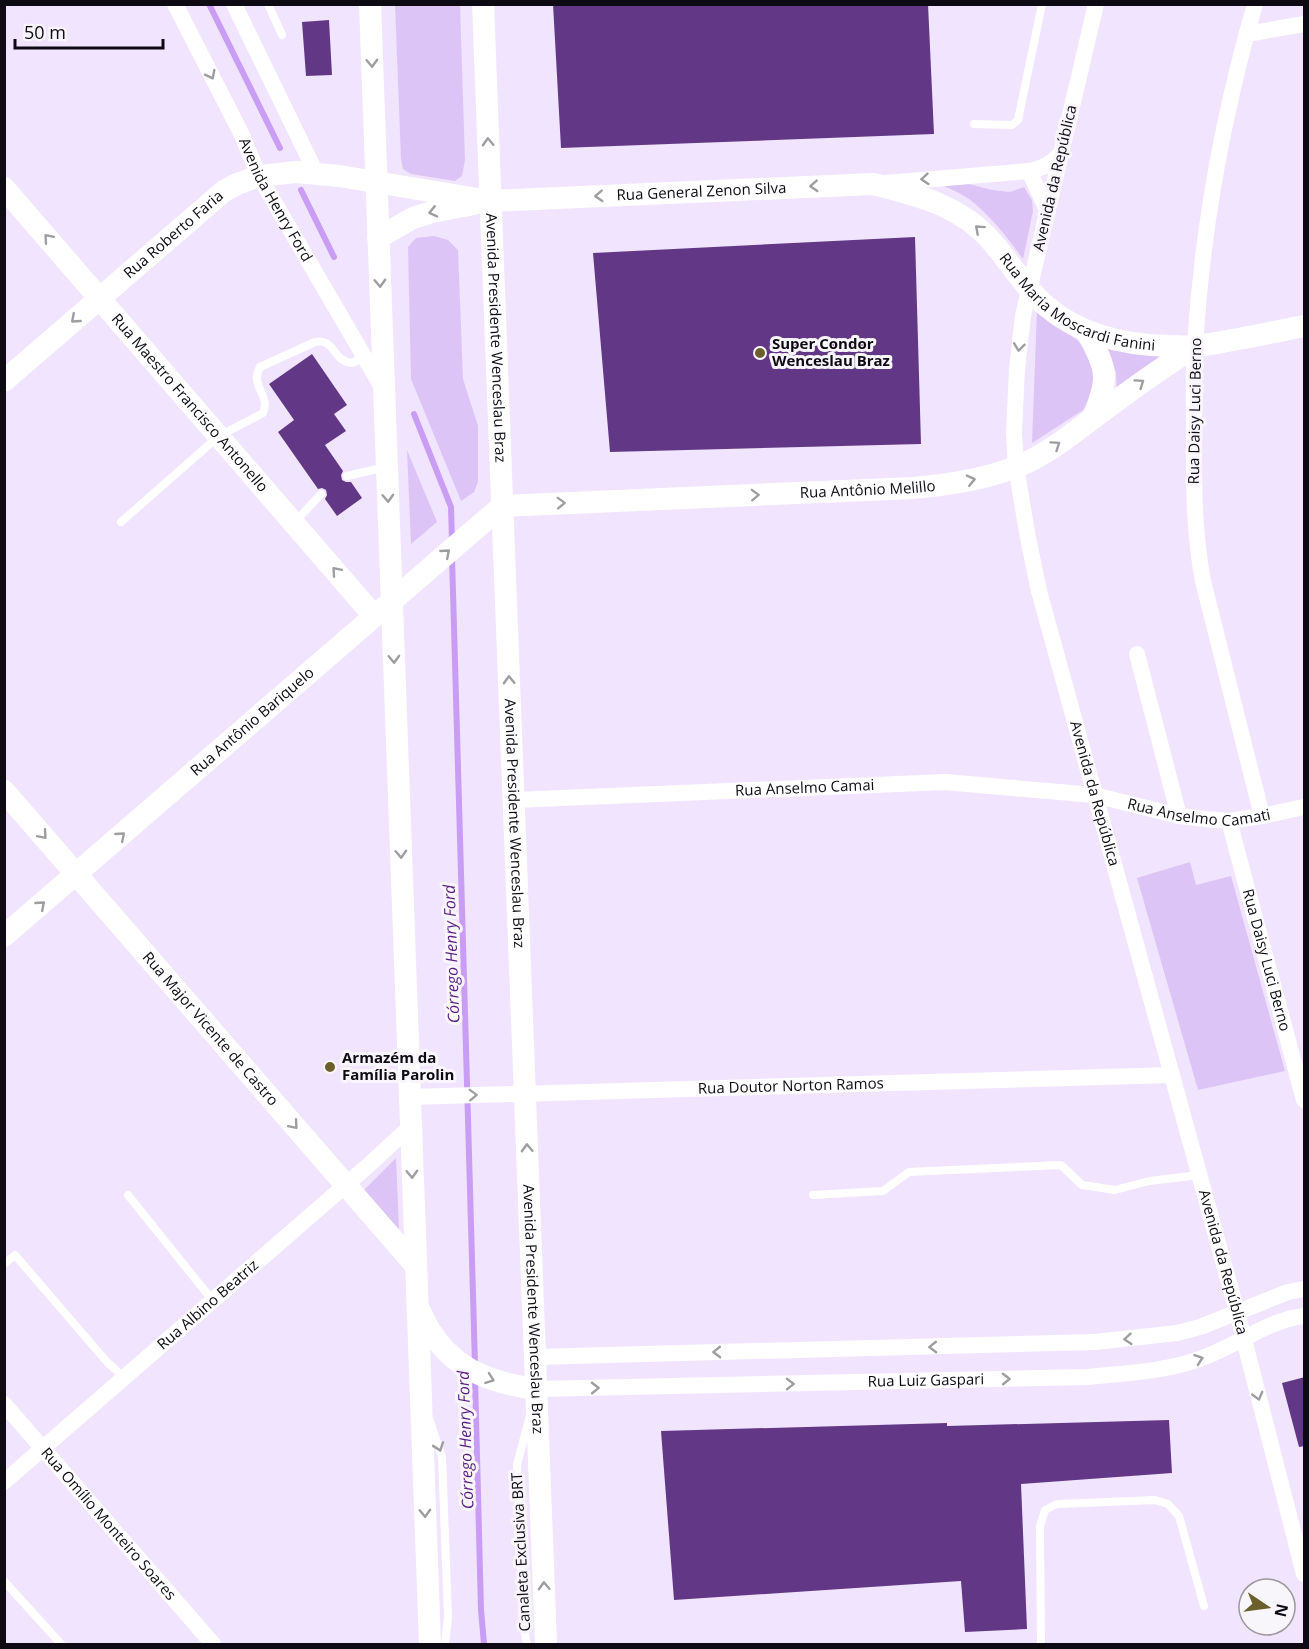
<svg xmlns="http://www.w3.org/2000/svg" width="1309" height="1649" font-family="'Open Sans',sans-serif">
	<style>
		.green { fill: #ddc4f7 }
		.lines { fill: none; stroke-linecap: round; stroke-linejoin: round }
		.stream { stroke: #c99df4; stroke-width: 6 }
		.building { fill: #623886 }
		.lane { stroke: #fff; stroke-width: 8 }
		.street { stroke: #fff; stroke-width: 16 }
		.secondary { stroke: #fff; stroke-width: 22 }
		.oneway { stroke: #9f9da1 }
		.poi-dot { fill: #6b5f2c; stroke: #f9f6fb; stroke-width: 2 }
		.labels { text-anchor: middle; stroke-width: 6; stroke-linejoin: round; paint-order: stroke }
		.street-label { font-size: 15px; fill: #0e0a13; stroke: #f9f6fb }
		.poi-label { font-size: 15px; font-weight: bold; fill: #0e0a13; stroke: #f9f6fb; text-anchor: start }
		.water-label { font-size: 16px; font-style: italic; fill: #571c81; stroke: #f9f6fb }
	</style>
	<rect width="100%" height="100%" fill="#f1e4ff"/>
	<path class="green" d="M395,5H460L465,160L462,176L455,181L411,174L403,169L401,159Z
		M965,183L992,190L1010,192L1024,187L1032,200L1033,211L1023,259C1007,237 991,216 969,199C960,193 949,188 939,184Z
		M434,236L448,240L458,250L463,379L478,426V482L474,492L461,501L411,379L408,247L416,238Z
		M1037,310L1054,324L1077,340L1086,349L1092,363L1094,380L1091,397L1083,410L1032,443Z
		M1106,347L1169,356L1117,392L1116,372Z
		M407,450L437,522L411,544Z
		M1190,862L1196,885L1231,876L1285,1071L1198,1090L1137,878Z
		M396,1158L399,1229L362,1192Z"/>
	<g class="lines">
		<path class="stream" d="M209,4L280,148
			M301,190L334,257
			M414,414L451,507L452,540
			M452,557L475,1365
			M475,1378L481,1610L484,1644"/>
	</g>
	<path class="building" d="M553,4H928L934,134L561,148Z
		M329,20L332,75L306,76L302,22Z
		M915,237L921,444L610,452L593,253Z
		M312,354L347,405L334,414L346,431L325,445L343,471L341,475L342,480L346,482H351L362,498L337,516L325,499L327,495L326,490L322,488L318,489L278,432L294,420L269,384Z
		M1305,1377V1446L1299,1447L1282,1383Z
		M1169,1420L1172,1473L1021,1484L1027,1629L965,1632L961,1581L674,1600L661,1431L947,1423V1426Z"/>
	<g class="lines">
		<path class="lane" d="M268,4L282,35
			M974,124L1012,125L1018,120L1042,4
			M347,476L386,467
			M121,522L219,436L263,413C271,394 249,386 260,367L315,342C336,338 332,362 353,363L364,355
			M295,522L321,494
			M128,1195L213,1301
			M813,1195L883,1191L909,1172L1061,1165L1082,1185L1115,1190L1149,1181L1199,1175
			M4,1264L15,1255L107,1362L125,1378
			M430,1421L442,1457L448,1617L445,1644
			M4,1581L61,1644
			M527,1644L523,1624L517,1465L529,1419
			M1041,1644L1040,1526L1045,1510L1057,1504L1155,1500L1168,1504L1179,1516L1204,1606"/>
		<g class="street">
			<path id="s1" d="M175,4L241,133L259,176L383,389"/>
			<path d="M234,4L316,173"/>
			<path id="s2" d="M1096,4L1023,316L1017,369L1014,433L1016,467L1028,538L1039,591L1237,1312L1304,1574"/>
			<path d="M1255,4C1223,115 1202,230 1195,345C1193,372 1194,400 1194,427C1194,481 1193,527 1203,581L1262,816"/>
			<path d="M1247,34L1304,24"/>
			<path d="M1029,171L1048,212"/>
			<path d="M886,183L1029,171C1044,168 1051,164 1061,153"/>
			<path d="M1137,654L1179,816"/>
			<path id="s3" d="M514,800L945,782L1094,795L1179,816L1206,819L1229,821L1262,816L1304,807"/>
			<path id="s4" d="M1229,821L1304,1100"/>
			<path id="s5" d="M410,1097L1171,1075"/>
			<path d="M535,1357L1095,1342L1177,1333L1200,1327L1288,1292L1304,1289"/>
			<path id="s6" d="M536,1389L1088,1377C1125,1373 1166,1372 1202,1358C1236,1346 1268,1320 1304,1316"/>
			<path id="s7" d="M4,1404L213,1644"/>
			<path id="s8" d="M4,1482L371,1163L411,1126"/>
		</g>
		<g class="secondary">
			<path d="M370,4L430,1644"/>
			<path id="s9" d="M483,4L546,1644"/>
			<path id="s10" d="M4,188L374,616"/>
			<path d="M378,238L413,218L432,212L474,204"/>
			<path d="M1087,332C1108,372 1109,376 1093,418"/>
			<path id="s11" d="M4,381L224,191L237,184L259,176L296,172L339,176L490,201L873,184C918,195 962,206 993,243C1011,264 1025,288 1046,306C1081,336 1125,345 1169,346C1178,346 1188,347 1197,346C1233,341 1269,333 1304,326"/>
			<path id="s12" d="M4,791L416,1266"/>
			<path id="s13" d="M4,936L502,506L913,488C947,485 983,480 1016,467C1050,454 1079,428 1108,407C1136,386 1165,366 1194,347"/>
			<path d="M420,1311C423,1318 427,1326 431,1332C456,1371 493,1383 536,1389"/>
		</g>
	</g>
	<defs><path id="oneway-chevron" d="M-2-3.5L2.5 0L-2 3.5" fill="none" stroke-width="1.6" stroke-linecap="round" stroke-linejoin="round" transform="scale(1.5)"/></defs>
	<g class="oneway">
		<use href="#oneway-chevron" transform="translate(372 63) rotate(88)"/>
		<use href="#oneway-chevron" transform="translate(211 75) rotate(63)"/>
		<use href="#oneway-chevron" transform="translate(488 142) rotate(-92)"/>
		<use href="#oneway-chevron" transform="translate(925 179) rotate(175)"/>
		<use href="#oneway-chevron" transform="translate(814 186) rotate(177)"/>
		<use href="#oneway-chevron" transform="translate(599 196) rotate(177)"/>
		<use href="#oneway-chevron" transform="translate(433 212) rotate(167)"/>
		<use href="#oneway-chevron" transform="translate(979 229) rotate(-138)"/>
		<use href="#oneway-chevron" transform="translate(48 238) rotate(-131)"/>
		<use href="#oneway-chevron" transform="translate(380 283) rotate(88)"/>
		<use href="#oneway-chevron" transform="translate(75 319) rotate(139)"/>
		<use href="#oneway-chevron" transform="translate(1019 347) rotate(97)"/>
		<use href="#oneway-chevron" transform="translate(1140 383) rotate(-35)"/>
		<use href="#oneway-chevron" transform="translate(1056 445) rotate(-34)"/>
		<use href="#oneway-chevron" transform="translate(971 480) rotate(-13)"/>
		<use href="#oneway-chevron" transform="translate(755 495) rotate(-2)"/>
		<use href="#oneway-chevron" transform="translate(388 498) rotate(88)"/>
		<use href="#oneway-chevron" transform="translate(561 503) rotate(-2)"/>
		<use href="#oneway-chevron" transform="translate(446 553) rotate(-41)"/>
		<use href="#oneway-chevron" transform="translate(336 571) rotate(-131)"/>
		<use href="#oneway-chevron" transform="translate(394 659) rotate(88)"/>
		<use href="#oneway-chevron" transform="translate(509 680) rotate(-92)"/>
		<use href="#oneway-chevron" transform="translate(43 835) rotate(49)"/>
		<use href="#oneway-chevron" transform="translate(121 836) rotate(-41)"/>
		<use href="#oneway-chevron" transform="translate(401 854) rotate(88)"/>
		<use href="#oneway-chevron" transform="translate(41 905) rotate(-41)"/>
		<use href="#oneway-chevron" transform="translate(473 1095) rotate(-2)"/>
		<use href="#oneway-chevron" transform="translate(294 1125) rotate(49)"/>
		<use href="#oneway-chevron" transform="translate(527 1148) rotate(-92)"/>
		<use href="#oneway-chevron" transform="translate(412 1174) rotate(88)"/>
		<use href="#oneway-chevron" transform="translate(1128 1339) rotate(175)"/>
		<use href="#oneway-chevron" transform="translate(933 1347) rotate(179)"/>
		<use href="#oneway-chevron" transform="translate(717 1352) rotate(179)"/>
		<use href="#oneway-chevron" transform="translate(1199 1359) rotate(-19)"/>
		<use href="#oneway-chevron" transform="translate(490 1379) rotate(20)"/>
		<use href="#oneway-chevron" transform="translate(1006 1379) rotate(-1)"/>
		<use href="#oneway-chevron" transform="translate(790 1384) rotate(-1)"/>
		<use href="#oneway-chevron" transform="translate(595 1388) rotate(-1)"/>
		<use href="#oneway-chevron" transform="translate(1258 1396) rotate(75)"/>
		<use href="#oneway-chevron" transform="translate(439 1447) rotate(71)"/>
		<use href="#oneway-chevron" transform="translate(425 1513) rotate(88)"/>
		<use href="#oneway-chevron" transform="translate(544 1586) rotate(-92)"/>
	</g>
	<g class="poi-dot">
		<circle cx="760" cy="353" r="6"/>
		<circle cx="330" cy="1067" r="6"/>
	</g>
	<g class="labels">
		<g class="street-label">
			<text transform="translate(1055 178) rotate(-77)" y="5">Avenida da República</text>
			<text dy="5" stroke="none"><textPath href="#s11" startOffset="774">Rua General Zenon Silva</textPath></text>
			<text dy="5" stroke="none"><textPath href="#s1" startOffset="220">Avenida Henry Ford</textPath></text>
			<text dy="5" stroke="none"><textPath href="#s11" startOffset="224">Rua Roberto Faria</textPath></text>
			<text dy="5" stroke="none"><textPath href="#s11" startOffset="1190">Rua Maria Moscardi Fanini</textPath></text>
			<text dy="5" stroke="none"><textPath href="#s9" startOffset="334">Avenida Presidente Wenceslau Braz</textPath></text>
			<text dy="5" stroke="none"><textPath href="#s10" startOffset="284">Rua Maestro Francisco Antonello</textPath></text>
			<text transform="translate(1195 411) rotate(-89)" y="5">Rua Daisy Luci Berno</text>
			<text dy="5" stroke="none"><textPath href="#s13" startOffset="1024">Rua Antônio Melillo</textPath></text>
			<text dy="5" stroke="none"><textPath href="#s13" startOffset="328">Rua Antônio Bariquelo</textPath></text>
			<text dy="5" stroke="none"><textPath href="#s3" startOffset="291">Rua Anselmo Camai</textPath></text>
			<text dy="5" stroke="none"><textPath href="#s2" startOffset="808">Avenida da República</textPath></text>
			<text dy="5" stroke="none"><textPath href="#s3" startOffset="688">Rua Anselmo Camati</textPath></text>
			<text dy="5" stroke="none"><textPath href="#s9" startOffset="820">Avenida Presidente Wenceslau Braz</textPath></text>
			<text dy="5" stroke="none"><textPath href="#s4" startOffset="144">Rua Daisy Luci Berno</textPath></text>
			<text dy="5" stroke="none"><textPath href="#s12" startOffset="315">Rua Major Vicente de Castro</textPath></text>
			<text dy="5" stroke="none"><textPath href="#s5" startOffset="381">Rua Doutor Norton Ramos</textPath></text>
			<text dy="5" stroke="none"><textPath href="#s2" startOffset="1294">Avenida da República</textPath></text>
			<text dy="5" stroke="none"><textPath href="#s8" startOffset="270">Rua Albino Beatriz</textPath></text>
			<text dy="5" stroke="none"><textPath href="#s9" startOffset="1306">Avenida Presidente Wenceslau Braz</textPath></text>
			<text dy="5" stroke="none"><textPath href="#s6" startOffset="390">Rua Luiz Gaspari</textPath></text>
			<text dy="5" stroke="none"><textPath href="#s7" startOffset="159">Rua Omílio Monteiro Soares</textPath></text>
			<text transform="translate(521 1552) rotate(-93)" y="5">Canaleta Exclusiva BRT</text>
		</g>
		<g class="poi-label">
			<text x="772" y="349">Super Condor<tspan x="772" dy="17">Wenceslau Braz</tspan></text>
			<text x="342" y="1063">Armazém da<tspan x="342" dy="17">Família Parolin</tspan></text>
		</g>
		<g class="water-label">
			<text transform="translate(451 954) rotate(-92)" y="6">Córrego Henry Ford</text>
			<text transform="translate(465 1440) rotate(-92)" y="6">Córrego Henry Ford</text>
		</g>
	</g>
	<rect width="1309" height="1649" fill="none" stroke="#0e0a13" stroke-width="12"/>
	<g transform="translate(1267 1607) rotate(103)"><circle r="28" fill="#f9f6fb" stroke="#9b989e" stroke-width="1.5"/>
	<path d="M0-4.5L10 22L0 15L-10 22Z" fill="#6b5f2c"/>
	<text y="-9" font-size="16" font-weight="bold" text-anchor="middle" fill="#0e0a13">N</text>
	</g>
	<path d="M15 39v9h148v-9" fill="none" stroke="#0e0a13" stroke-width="3"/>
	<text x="24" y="39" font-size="18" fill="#0e0a13" stroke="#f9f6fb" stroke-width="4.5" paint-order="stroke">50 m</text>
</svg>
